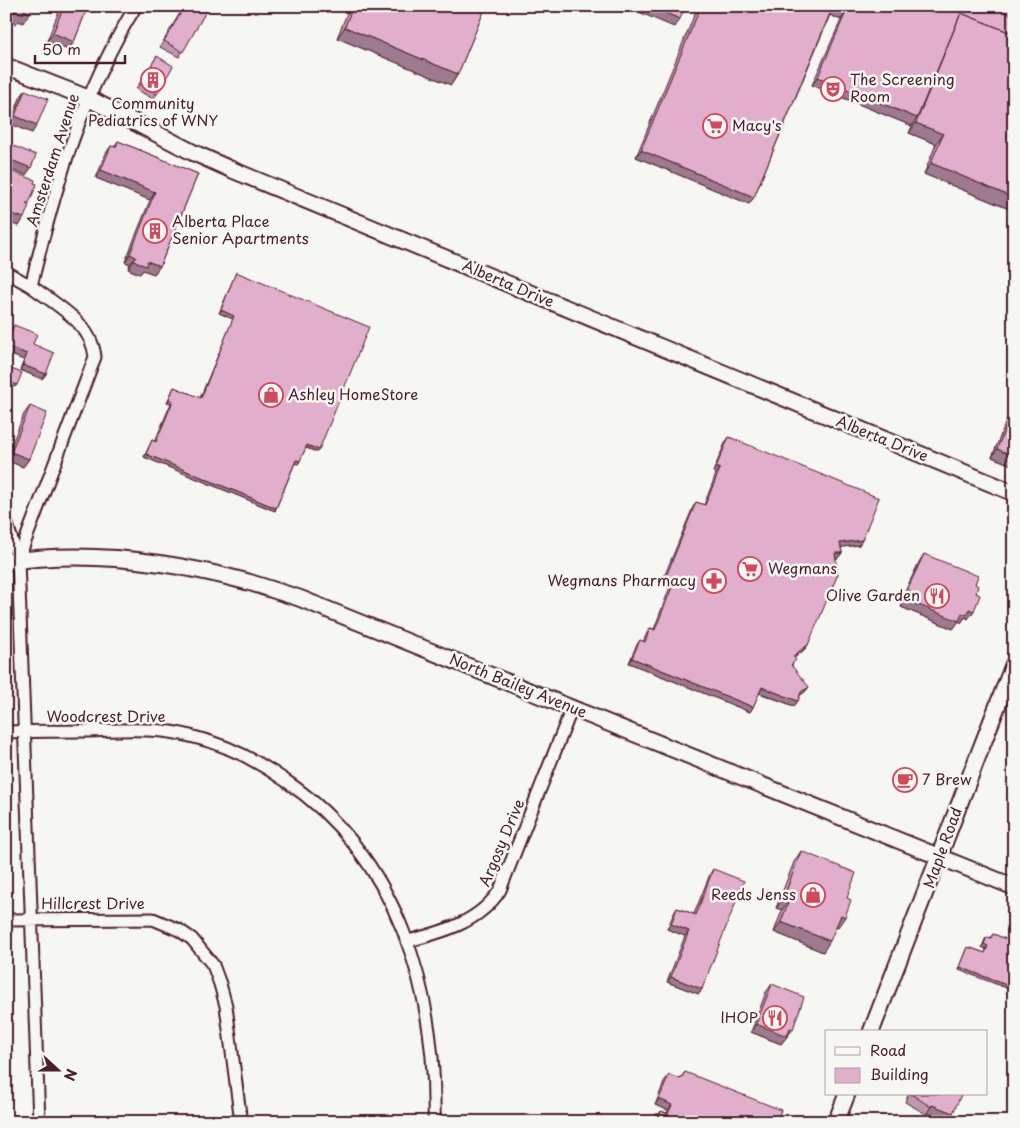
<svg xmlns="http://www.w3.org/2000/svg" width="1020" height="1128" font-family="'Playpen Sans',sans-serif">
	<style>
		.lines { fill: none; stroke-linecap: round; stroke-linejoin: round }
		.street-casing { stroke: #4a1f2b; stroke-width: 15 }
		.secondary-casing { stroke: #4a1f2b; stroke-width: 19 }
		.street { stroke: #f6f6f2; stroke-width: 11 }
		.secondary { stroke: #f6f6f2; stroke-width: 15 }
		.wall { fill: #c296af; stroke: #4a1f2b }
		.shaded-wall { fill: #9e7a8e; stroke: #4a1f2b }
		.building { fill: #e1aecb; stroke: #4a1f2b }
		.labels { text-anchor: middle; stroke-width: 5; stroke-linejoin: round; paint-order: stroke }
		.poi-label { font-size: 15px; fill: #4a1f2b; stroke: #f6f6f2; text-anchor: start }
		.street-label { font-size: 15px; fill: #4a1f2b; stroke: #f6f6f2 }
	</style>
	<rect width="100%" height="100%" fill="#f6f6f2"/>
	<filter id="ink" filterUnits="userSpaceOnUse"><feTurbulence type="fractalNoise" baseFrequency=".02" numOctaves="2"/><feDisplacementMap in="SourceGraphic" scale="10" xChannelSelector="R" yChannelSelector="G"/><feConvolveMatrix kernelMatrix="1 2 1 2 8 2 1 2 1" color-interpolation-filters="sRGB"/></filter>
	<g filter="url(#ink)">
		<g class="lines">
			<defs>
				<path id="street" d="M6,272L31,286
					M6,521L18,560L39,1122
					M18,560L95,357C92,323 56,305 31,286C55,188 82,92 136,6
					M6,732C33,731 59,731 86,731C122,730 159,727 194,737C227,745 258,761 286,781C398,857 437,991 434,1122
					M6,920L153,919L179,930L192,939L213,965L220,984L226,1006L241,1122
					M408,941C443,932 480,922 500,890L572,708"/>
				<path id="secondary" d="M6,66L88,98L192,152L230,169L1014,493
					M6,562C87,550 170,561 248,582C265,587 282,593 299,598L1014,887
					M871,1032L1014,663
					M836,1122L847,1094"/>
			</defs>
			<use href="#street" class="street-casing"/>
			<use href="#secondary" class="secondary-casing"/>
			<use href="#street" class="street"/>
			<use href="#secondary" class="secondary"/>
		</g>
		<path class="wall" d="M61,6H88L74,42L68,50L47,41Z
			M184,6H209L179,57L160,47Z
			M350,6H486L458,74L451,85L337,38Z
			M698,6H1014V211L924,174L936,144L909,133L912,126L812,85L841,20L830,15L754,197L749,204L636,157Z
			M157,56V94L153,99L136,89Z
			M25,90L32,133L10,124L20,98Z
			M118,141L198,174L160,266L154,274L143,270L140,274L128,269L130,264L125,262L150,200L96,178L106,153L111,146L114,147Z
			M13,172L28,204L19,226L6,222V183L8,179Z
			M236,272L317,452L306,448L298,464L295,463L275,511L144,457L152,440L155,441L171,403L167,402L174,387L200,398L233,319L219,313L235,275Z
			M14,325L46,374L42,379L20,370L24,360L6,353V341L11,330Z
			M1014,401V466L992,457Z
			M30,406L29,459L23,467L6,460V458L24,414Z
			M729,437L862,540L859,545L841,547L842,553L838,558H835L808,645L804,650L794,658L792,666L805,692L800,695L798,701L794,706L759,693L753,707L750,712L629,663L636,646L640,640L643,642L647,633L650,628L654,629L670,587L661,584L693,507L696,502L704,505L716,474L713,472L725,443Z
			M924,554L975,584L976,593L968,619L965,617L961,623L959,621L953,629L901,607L905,599L902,598L919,562Z
			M801,851L847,898L838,927L836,926L823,952L774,932L782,910L776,908L794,862Z
			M713,869L702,989L699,994L667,982L685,936L667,929L674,913L677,908L694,914L710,874Z
			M993,934L1014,942L959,970L967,949L968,947L985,953L986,949L982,947L985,939L987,937L990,938Z
			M772,984L793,1029L781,1044L751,1032L766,992Z
			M685,1072L776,1122H652L656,1114H659L661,1111L667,1113L668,1110L655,1105L665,1080L669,1075L680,1079Z
			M908,1094H959L953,1113L948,1121L927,1113L926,1114L905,1102Z"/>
		<path class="shaded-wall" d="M624,6H649L680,19L674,27Z
			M833,6L846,12L841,20L828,14Z
			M9,8L24,10L30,13L23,23L18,21L16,24L6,20V12Z
			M345,27L458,74L451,85L337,38Z
			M53,33L74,42L68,50L47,41Z
			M818,77L917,118L912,126L812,85Z
			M15,116L37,125L32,133L10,124Z
			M916,123L943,134L936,144L909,133Z
			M641,150L754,197L749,204L636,157Z
			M6,158L31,168L26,175L6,168Z
			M931,163L1014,198V211L924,174Z
			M101,170L155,192L150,200L96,178Z
			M6,212L24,218L19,226L6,222Z
			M130,254L136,257L130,264L125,262Z
			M134,261H147L160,266L154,274L143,270L140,274L128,269Z
			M221,310L234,316L233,319L219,313Z
			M6,346L27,354L24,360L6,353Z
			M23,365L46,374L42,379L20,370Z
			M6,380L17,385L15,387L6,384Z
			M169,399L173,401L171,403L167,402Z
			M307,445L319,450L317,452L305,447Z
			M997,449L1014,456V466L992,457Z
			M11,452L29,459L23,467L6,460V458Z
			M146,454L276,508L275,511L144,457Z
			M296,460L300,461L298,464L294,463Z
			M716,467L720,469L716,474L713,472Z
			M862,540L859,545L837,548L840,543Z
			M835,553H842L838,558L831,559Z
			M665,579L674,582L670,587L661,584Z
			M907,590L910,591L905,599L902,598Z
			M906,600L969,609L974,611L968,619L965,617L961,623L959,621L953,629L901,607Z
			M808,645L804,650L789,662L793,656Z
			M632,658L753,707L750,712L629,663Z
			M762,687L798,701L794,706L758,692Z
			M809,687L805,692L798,697L801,692Z
			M784,897L789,900L782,910L776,908Z
			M841,915L845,917L838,927L833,925Z
			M781,922L830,941L823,952L774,932Z
			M671,924L689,931L685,936L667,929Z
			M984,944L988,946L986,949L982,947Z
			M960,967L1014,988V991L959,970Z
			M671,977L702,989L699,994L667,982Z
			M756,1024L790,1028L793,1029L781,1044L751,1032Z
			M659,1099L672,1105L668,1110L655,1105Z
			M932,1105L953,1113L948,1121L927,1113Z"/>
		<path class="building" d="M10,6H33L30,13L24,10L23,14L9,8Z
			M64,6H88L74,42L53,33Z
			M185,6H209L183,52L164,41Z
			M353,6H486L458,74L345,27Z
			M649,6H685L680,19Z
			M701,6H991L1014,16V34L961,13L960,15L917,118L818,77L846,12L833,6L754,197L641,150Z
			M991,6H1014V16Z
			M961,13L1014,34V198L931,163L943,134L916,123Z
			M157,56L173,66L157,94L140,84Z
			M25,90L48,99L37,125L15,116Z
			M6,115L11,117L6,129Z
			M118,141L198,174L160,266L147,261L146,266L134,261L136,257L130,254L155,192L101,170L111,146L116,147Z
			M6,143L36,155L31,168L6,158Z
			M13,172L35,180L34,183L37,184L29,203H26L29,205L24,218L6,212V189Z
			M236,272L369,327L319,450L307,445L300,461L296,460L276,508L146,454L152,440L156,442L173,401L169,399L174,387L201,398L234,316L221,310Z
			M14,325L37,334L33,344L54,353L46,374L23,365L27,354L6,346Z
			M6,367L22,373L17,385L6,380Z
			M30,406L47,413L29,459L11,452Z
			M1014,407V456L997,449Z
			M729,437L879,498L862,540L840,543L842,553H835L838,574L808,645L793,656L796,660L791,665L809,687L801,692L798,701L762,687L753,707L632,658L640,640L645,642L650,628L655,630L674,582L665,579L696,502L705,505L720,469L716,467Z
			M924,554L978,576L975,584L978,586L976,593L980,595L974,611L969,609L967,615L962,613L959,621L906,600L910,591L907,590Z
			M801,851L856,873L847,898L851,900L845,917L841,915L830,941L781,922L789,900L784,897Z
			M713,869L744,881L702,989L671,977L689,931L671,924L677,908L696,915Z
			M993,934L1014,942V988L960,967L968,947L985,953L988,946L984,944L987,937L991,938Z
			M772,984L804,997L793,1029L790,1028L787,1036L756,1024Z
			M685,1072L781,1110L776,1122H716L713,1120L712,1122H653L656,1114L660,1115L661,1111L668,1114L672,1105L659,1099L669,1075L681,1079Z
			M911,1094H959L961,1095L953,1113L932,1105L931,1107Z"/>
	</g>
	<defs>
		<symbol id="building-ring" viewBox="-11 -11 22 22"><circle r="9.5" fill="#f6f6f2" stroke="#d1495b" stroke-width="1.5"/><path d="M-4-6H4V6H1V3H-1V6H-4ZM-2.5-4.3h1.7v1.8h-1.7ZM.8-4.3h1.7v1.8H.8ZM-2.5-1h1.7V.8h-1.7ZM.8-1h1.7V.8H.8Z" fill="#d1495b"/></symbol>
		<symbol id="theatre-ring" viewBox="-11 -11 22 22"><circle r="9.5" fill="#f6f6f2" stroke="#d1495b" stroke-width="1.5"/><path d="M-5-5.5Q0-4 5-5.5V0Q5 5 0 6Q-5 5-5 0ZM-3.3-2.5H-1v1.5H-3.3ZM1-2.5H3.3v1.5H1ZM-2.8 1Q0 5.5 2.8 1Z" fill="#d1495b"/></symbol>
		<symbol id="supermarket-ring" viewBox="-11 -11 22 22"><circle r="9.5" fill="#f6f6f2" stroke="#d1495b" stroke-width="1.5"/><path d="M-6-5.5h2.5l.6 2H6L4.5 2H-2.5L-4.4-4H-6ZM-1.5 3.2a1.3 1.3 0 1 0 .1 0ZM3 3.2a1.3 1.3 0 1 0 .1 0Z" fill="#d1495b"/></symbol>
		<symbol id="shop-ring" viewBox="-11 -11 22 22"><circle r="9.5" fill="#f6f6f2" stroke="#d1495b" stroke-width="1.5"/><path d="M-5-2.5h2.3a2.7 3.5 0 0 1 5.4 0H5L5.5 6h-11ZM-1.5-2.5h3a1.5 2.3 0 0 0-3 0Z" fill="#d1495b"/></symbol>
		<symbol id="pharmacy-ring" viewBox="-11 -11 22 22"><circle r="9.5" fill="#f6f6f2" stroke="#d1495b" stroke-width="1.5"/><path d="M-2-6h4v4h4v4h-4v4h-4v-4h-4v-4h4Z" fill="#d1495b"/></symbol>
		<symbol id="restaurant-ring" viewBox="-11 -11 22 22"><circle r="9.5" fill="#f6f6f2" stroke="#d1495b" stroke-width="1.5"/><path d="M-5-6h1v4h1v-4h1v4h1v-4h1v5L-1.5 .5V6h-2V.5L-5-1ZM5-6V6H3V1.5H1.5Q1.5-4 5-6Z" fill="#d1495b"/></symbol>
		<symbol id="cafe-ring" viewBox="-11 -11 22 22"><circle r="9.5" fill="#f6f6f2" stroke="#d1495b" stroke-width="1.5"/><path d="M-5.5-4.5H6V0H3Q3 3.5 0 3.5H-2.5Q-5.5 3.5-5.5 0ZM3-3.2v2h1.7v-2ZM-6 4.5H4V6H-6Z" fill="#d1495b"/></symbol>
	</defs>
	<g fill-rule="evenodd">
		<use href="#building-ring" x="139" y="66" width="28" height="28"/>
		<use href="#theatre-ring" x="819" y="75" width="28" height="28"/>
		<use href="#supermarket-ring" x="701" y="112" width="28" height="28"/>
		<use href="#building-ring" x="141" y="217" width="28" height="28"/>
		<use href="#shop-ring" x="257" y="381" width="28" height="28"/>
		<use href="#supermarket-ring" x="736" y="555" width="28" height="28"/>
		<use href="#pharmacy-ring" x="700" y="567" width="28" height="28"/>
		<use href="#restaurant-ring" x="923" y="582" width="28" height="28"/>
		<use href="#cafe-ring" x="891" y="766" width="28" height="28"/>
		<use href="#shop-ring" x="799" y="881" width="28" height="28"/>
		<use href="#restaurant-ring" x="761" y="1004" width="28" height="28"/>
	</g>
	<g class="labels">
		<g class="poi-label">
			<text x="850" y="85">The Screening<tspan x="850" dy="17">Room</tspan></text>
			<text x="153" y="109" text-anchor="middle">Community<tspan x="153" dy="17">Pediatrics of WNY</tspan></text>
			<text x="732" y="131">Macy's</text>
			<text x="172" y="227">Alberta Place<tspan x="172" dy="17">Senior Apartments</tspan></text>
			<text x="288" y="400">Ashley HomeStore</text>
			<text x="768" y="574">Wegmans</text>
			<text x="696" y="586" text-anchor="end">Wegmans Pharmacy</text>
			<text x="920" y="601" text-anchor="end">Olive Garden</text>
			<text x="922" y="785">7 Brew</text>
			<text x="796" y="900" text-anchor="end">Reeds Jenss</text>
			<text x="758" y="1023" text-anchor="end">IHOP</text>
		</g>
		<g class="street-label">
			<text transform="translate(53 160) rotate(-72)" y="5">Amsterdam Avenue</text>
			<text transform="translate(508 284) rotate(23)" y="5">Alberta Drive</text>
			<text transform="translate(882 439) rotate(22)" y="5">Alberta Drive</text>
			<text transform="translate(518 686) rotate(22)" y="5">North Bailey Avenue</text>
			<text x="106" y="722">Woodcrest Drive</text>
			<text transform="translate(502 843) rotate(-67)" y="5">Argosy Drive</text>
			<text transform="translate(943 848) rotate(-70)" y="5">Maple Road</text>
			<text x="93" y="909">Hillcrest Drive</text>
		</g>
	</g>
	<rect width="1020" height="1128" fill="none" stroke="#f6f6f2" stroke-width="25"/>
	<rect x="12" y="12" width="995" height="1103" fill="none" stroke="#4a1f2b" stroke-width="2" filter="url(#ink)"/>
	<rect x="825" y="1030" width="162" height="65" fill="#f6f6f2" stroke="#b1a0a2"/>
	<rect x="835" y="1047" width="25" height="8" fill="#f6f6f2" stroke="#b1a0a2"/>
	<text x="870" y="1056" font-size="15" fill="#4a1f2b">Road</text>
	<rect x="835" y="1068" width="25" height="15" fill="#e1aecb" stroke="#b1a0a2"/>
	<text x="870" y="1080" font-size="15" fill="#4a1f2b">Building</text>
	<g transform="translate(58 1070) rotate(111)" stroke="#f6f6f2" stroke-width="4" paint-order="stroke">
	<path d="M0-4L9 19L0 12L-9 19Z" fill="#4a1f2b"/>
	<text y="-8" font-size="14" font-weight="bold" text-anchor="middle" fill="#4a1f2b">N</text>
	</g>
	<path d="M35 55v8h90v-8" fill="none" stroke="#4a1f2b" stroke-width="2.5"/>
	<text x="42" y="55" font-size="15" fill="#4a1f2b" stroke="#f6f6f2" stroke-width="4" paint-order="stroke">50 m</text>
</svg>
